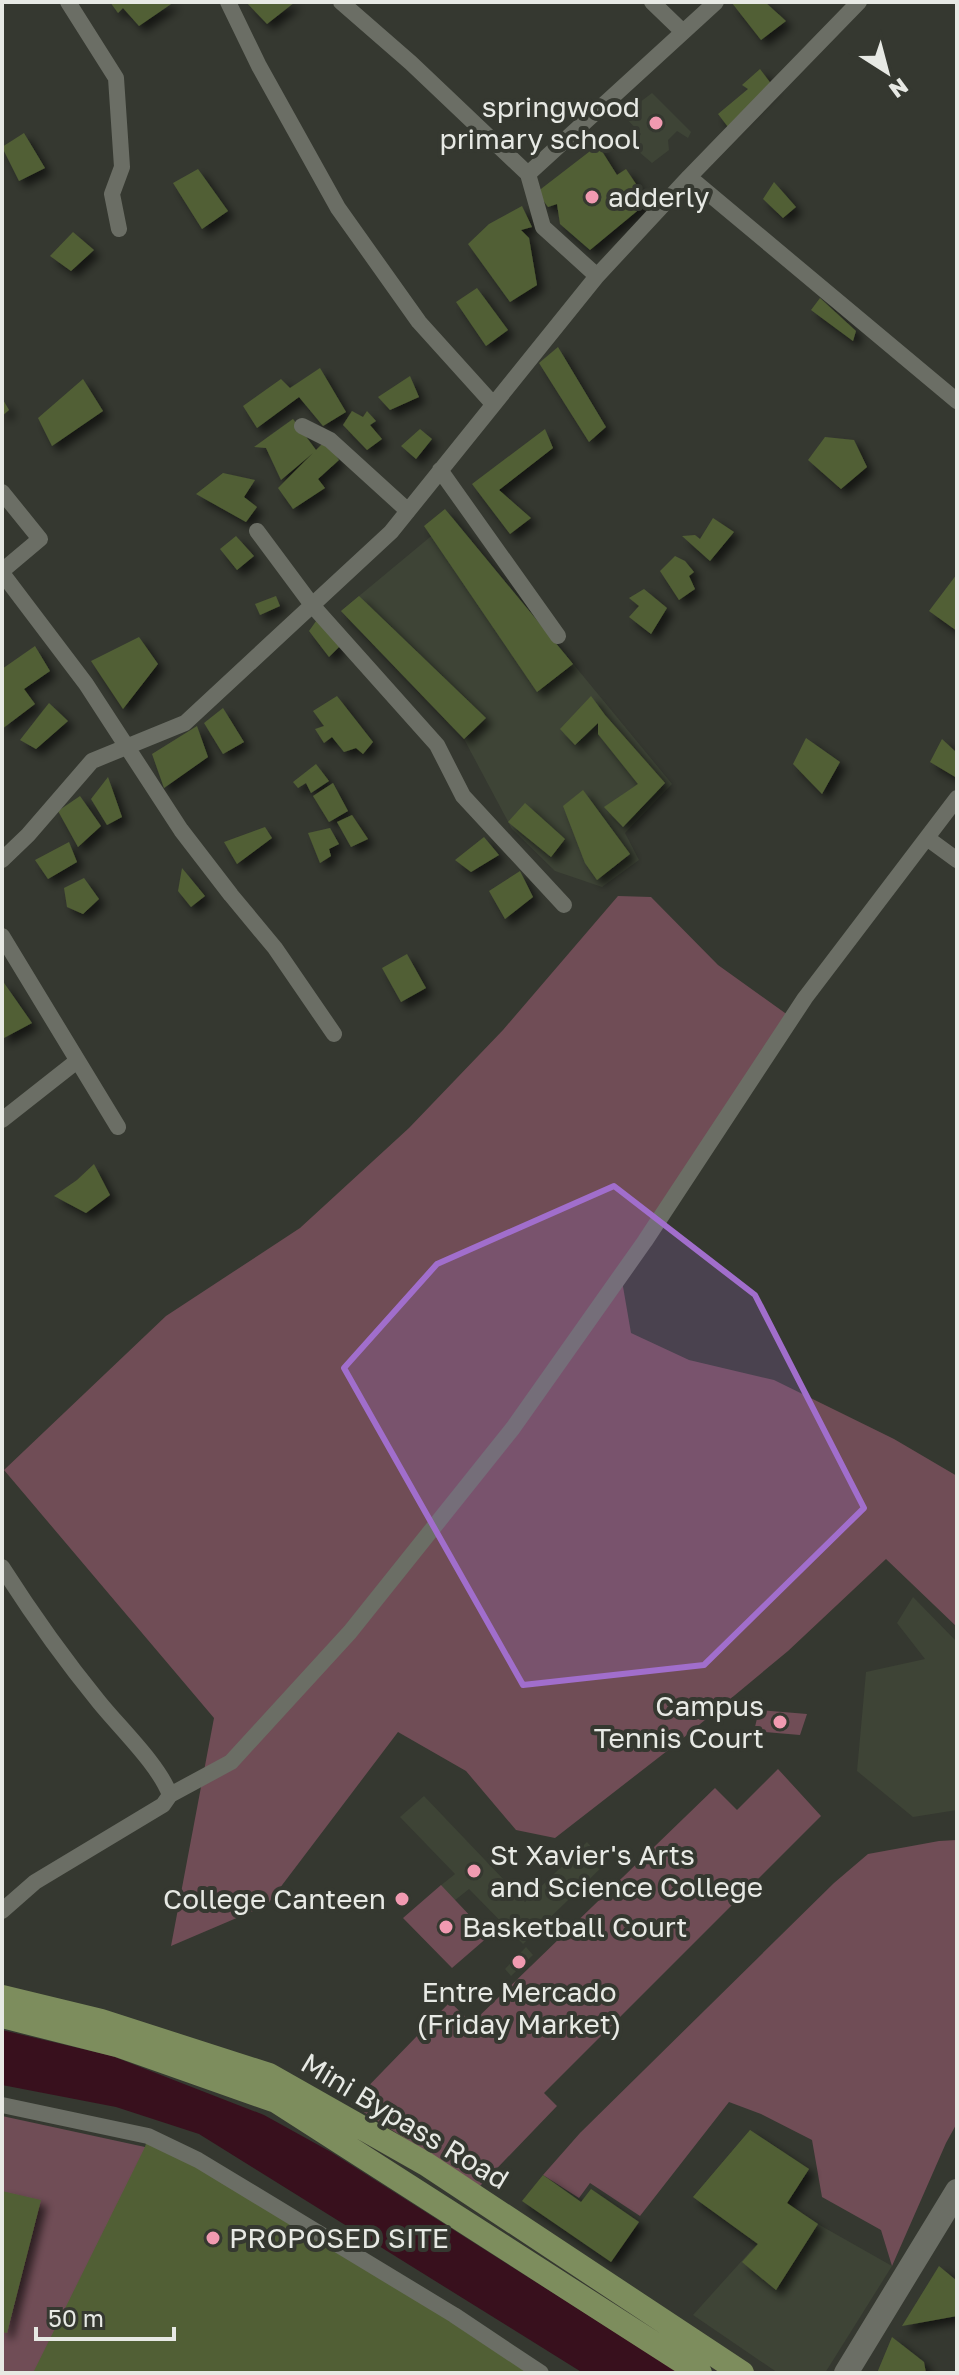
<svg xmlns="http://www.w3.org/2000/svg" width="959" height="2375" font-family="'Golos Text',sans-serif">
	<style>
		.built { fill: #3e4436 }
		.green { fill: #704d56 }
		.water { fill: #38101d }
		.building { fill: #515f35; filter: url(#shadow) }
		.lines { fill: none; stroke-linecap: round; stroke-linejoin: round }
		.street { stroke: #6b6e65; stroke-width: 16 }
		.secondary { stroke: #6b6e65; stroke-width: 24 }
		.primary { stroke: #7d8d5d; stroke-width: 24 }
		.marked { fill: #a16ecc; fill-opacity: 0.2; stroke: #a16ecc; stroke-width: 6; stroke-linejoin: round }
		.poi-dot { fill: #f19ab1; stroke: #353830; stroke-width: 3 }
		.labels { text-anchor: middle; stroke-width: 8; stroke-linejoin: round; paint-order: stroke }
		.poi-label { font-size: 28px; fill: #e7e9e4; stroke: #353830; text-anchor: start }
		.street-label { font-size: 28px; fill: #e7e9e4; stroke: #353830 }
	</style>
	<defs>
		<filter id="shadow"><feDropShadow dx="6" dy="6" stdDeviation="4" flood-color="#0009"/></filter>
	</defs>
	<rect width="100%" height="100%" fill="#353830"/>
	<path class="built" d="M652,93L691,132L688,138L677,131L668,140L669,150L652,163L632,146L641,134L623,115Z
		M453,518L672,784L625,833L639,860L602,887L555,871L512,829L464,739L341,611Z
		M913,1597L957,1642V1810L913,1817L857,1771L866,1672L925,1659L897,1623Z
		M424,1796L525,1902L587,1842L606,1863L523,1944L469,1889L454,1901L440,1886L455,1874L400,1817Z
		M526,1947L533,1955L511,1976L505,1969Z
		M750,2130L809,2169L786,2206L892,2266L825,2373H778L693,2315L757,2244L693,2197Z"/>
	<path class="green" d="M618,896L651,897L718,965L792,1018L621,1275L631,1333L689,1360L774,1380L894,1439L957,1476V1627L886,1559L788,1651L676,1744L555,1838L516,1830L466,1771L398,1732L267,1905L171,1946L214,1718L4,1470L166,1316L300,1228L409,1128L503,1030Z
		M759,1710L807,1714L800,1735L754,1731Z
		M778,1769L821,1816L544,2093L557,2106L480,2186L351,2104L450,2002L472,2023L715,1788L737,1810Z
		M957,1840V2123L946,2143L892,2266L881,2230L822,2197L812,2140L761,2114L729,2102L640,2216L590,2183L579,2198L543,2175L580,2133L834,1883L868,1854L939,1841Z
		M441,1885L489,1936L452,1968L403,1918Z
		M2,2116L145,2147L406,2373H2Z"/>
	<path class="water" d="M2,2030L112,2056L264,2115L331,2152L679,2373H583L199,2134L116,2107L2,2085Z"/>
	<path class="building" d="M110,2H174L139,26L123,8L118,13Z
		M246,2H295L267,24Z
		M735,2H765L786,21L761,40L732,3Z
		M760,69L772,85L728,127L718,114L748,89L742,85Z
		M24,133L45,168L19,181L2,147Z
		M598,145L617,175L626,169L648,202L590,250L560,224L557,204L548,207L537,192Z
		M198,169L228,211L202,229L173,183Z
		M774,182L796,207L783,218L763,199Z
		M522,206L532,227L521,230L529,238L537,285L510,302L468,244L489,224Z
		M73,232L94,250L71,271L50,256Z
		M477,288L508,330L486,346L456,302Z
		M820,298L856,331L853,341L811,310Z
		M558,347L606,427L589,442L539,363Z
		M320,368L346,412L323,426L299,397L257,428L243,406L281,379L290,388Z
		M410,376L419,397L390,410L378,397Z
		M83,379L103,411L52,446L38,418Z
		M2,398L9,410L2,416Z
		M352,411L363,417L367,411L376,421L370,425L382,439L367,450L343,425Z
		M293,419L316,450L325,441L339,460L318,479L325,488L293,509L278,488L313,453L281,480L266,448L254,447Z
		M420,429L432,439L416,459L401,446Z
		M545,429L553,448L499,490L531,518L510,534L472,484Z
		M825,437L854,440L867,467L841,489L808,460Z
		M223,473L255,480L244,497L257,507L246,522L196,494Z
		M445,509L573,664L537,692L424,526Z
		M713,518L734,532L710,561L682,536L695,535L700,539Z
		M236,536L254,556L237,570L220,549Z
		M675,556L685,561L694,572L689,576L695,589L679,600L660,571Z
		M957,574V631L929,611Z
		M644,589L667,608L651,634L629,617L639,606L629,598Z
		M276,596L280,606L260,615L255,604Z
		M359,596L486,718L464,739L341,611Z
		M319,617L340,646L329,657L309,631Z
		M139,637L158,664L123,709L91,661Z
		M35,646L50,671L24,689L35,704L2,729V669Z
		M337,696L373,742L363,754L356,748L344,752L332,737L324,743L315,729L324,726L313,711Z
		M591,696L605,715L665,783L623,827L604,807L638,784L598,734V723L575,745L560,729Z
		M49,703L68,721L36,749L20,740Z
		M223,708L244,742L223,754L204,723Z
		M197,726L208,757L164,788L152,754Z
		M806,738L840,762L822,794L793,764Z
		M942,739L957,753V778L930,762Z
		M316,764L329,781L311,793L306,783L298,788L293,782Z
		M108,777L122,817L107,825L91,799Z
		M333,783L348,811L329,822L313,796Z
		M583,790L630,854L597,880L585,863L563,806Z
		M80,796L101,826L78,847L58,811Z
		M525,803L565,839L551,857L508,822Z
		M352,815L368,839L351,847L337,822Z
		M265,827L272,838L237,864L224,842Z
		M330,828L339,844L329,849L331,856L320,863L308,833Z
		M484,837L499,855L471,872L455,860Z
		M69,842L77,862L48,879L35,860Z
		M182,868L205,896L191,907L178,891Z
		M520,871L533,897L505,919L489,891Z
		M84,878L99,899L83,914L67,907L64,888Z
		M407,954L426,988L401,1002L382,968Z
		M2,980L32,1023L2,1039Z
		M94,1164L110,1195L86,1213L54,1196L77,1180Z
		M750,2130L809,2169L787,2203L818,2224L776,2290L742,2262L758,2244L693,2197Z
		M148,2136L541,2373H33L145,2147Z
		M543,2175L581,2202L591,2189L639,2222L611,2262L522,2201Z
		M2,2191L41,2200L7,2333L2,2332Z
		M939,2266L957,2281V2316L902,2326Z
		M892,2337L924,2362L926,2373H877Z"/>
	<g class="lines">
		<path class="street" d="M68,2L116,78L122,167L112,194L119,229
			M228,2L259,66L338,208L419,322L493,404
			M341,2L411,63L528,174L543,227L597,276
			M652,2L682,31
			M528,174L716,2
			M689,177L957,401
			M302,426L330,440L408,511
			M440,470L558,636
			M2,492L40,539L2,571
			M257,531L312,605L437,745L463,796L564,905
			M2,573L86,684L181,830L231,895L275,948L334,1034
			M927,838L957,860
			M2,860L28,835L92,761L185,723L391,532L597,276L689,177L859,2
			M2,936L118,1127
			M2,1120L77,1061
			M2,1567C32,1614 64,1659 99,1702C120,1728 159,1765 170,1795L163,1805L35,1882L2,1911
			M170,1795L231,1762L350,1632L513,1428L645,1241L805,998L957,798
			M2,2105L148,2136L198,2160L454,2315L541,2373"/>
		<path class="secondary" d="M846,2373L957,2191"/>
		<path class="primary" d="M2,1997L101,2021L269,2075L426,2164L742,2373
			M2,2016L117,2045L276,2101L700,2373"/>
	</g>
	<path class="marked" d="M614,1186L755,1295L864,1508L704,1665L523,1685L344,1368L437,1264Z"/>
	<g class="poi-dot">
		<circle cx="656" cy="123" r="8"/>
		<circle cx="592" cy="197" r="8"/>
		<circle cx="780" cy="1722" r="8"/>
		<circle cx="474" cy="1871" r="8"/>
		<circle cx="402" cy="1899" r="8"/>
		<circle cx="446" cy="1927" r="8"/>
		<circle cx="519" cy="1962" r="8"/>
		<circle cx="213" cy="2238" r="8"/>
	</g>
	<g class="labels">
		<g class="poi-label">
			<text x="640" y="117" text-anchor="end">springwood<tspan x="640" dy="32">primary school</tspan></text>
			<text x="608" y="207">adderly</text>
			<text x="764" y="1716" text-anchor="end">Campus<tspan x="764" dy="32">Tennis Court</tspan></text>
			<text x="490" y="1865">St Xavier's Arts<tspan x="490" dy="32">and Science College</tspan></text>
			<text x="386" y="1909" text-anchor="end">College Canteen</text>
			<text x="462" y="1937">Basketball Court</text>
			<text x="519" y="2002" text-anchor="middle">Entre Mercado<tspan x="519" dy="32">(Friday Market)</tspan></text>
			<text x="229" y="2248">PROPOSED SITE</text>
		</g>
		<g class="street-label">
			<text transform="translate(405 2121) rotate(31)" y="10">Mini Bypass Road</text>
		</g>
	</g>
	<rect width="959" height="2375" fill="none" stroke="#e7e9e4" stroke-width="8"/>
	<g transform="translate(887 72) rotate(144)" stroke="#353830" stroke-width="6" paint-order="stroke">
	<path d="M0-6L14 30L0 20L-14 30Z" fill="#e7e9e4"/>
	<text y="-12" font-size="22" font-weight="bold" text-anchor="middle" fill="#e7e9e4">N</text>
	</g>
	<path d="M36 2327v12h138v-12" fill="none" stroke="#e7e9e4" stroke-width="4"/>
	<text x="48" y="2327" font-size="24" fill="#e7e9e4" stroke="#353830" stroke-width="6" paint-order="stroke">50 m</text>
</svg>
